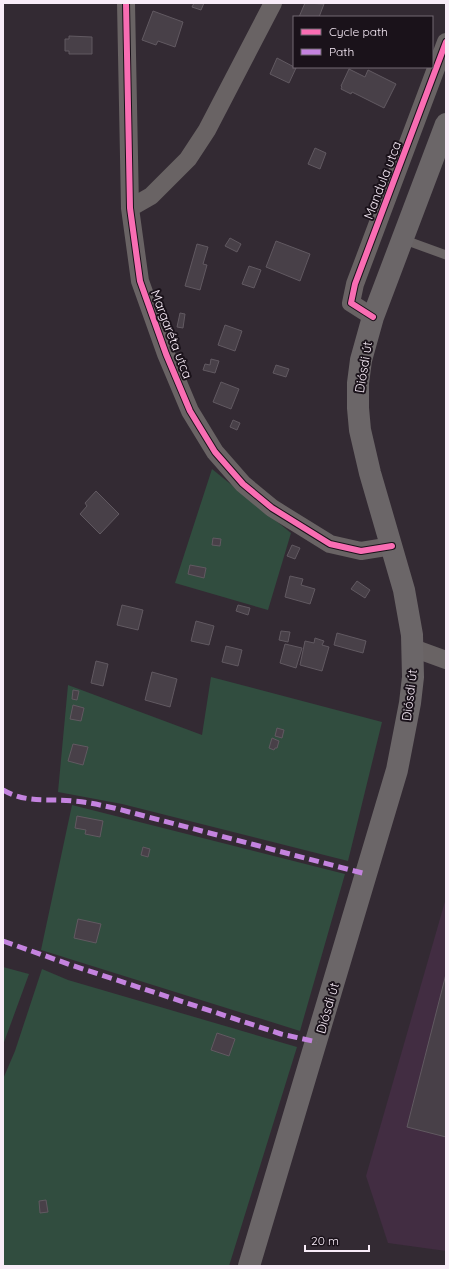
<svg xmlns="http://www.w3.org/2000/svg" width="449" height="1269" font-family="Quicksand,sans-serif">
	<style>
		.built { fill: #422d42 }
		.green { fill: #314d3f }
		.building { fill: #484048; stroke: #615961 }
		.lines { fill: none; stroke-linecap: round; stroke-linejoin: round }
		.lane { stroke: #696364; stroke-width: 9 }
		.street { stroke: #696364; stroke-width: 18 }
		.secondary { stroke: #6b6668; stroke-width: 22 }
		.quiet { stroke: #c483df; stroke-width: 5; stroke-dasharray: 10 5; stroke-linecap: butt }
		.cycleway-casing { stroke: #1a121a; stroke-width: 8 }
		.cycleway { stroke: #f96db3; stroke-width: 6 }
		.labels { text-anchor: middle; stroke-width: 4; stroke-linejoin: round; paint-order: stroke }
		.street-label { font-size: 13px; fill: #f8ecf8; stroke: #1a121a }
	</style>
	<rect width="100%" height="100%" fill="#332a33"/>
	<path class="built" d="M446,898V1251L388,1243L366,1176Z"/>
	<path class="green" d="M212,469L291,533L268,610L175,583Z
		M211,677L382,722L348,861L122,804L58,792L68,685L202,735Z
		M72,805L345,874L300,1031L41,950Z
		M3,967L29,974L3,1045Z
		M42,969L68,980L297,1047L229,1266H3V1079L15,1051Z"/>
	<path class="building" d="M194,3H204L201,10L192,7Z
		M305,3L324,4L319,17H299Z
		M153,11L183,22L175,47L158,41L156,45L142,40Z
		M69,36L92,37V54H69V51H65V39H69Z
		M277,58L296,68L289,83L270,74Z
		M349,69L365,77L368,70L396,84L384,108L352,92L351,94L341,89L342,87L341,86Z
		M315,148L326,153L320,169L308,164Z
		M230,238L241,244L237,252L225,246Z
		M276,241L310,254L300,281L266,267Z
		M197,244L208,247L203,264L207,265L200,290L185,286Z
		M249,266L261,270L254,288L242,284Z
		M180,313L185,314L183,328L177,327Z
		M225,325L242,331L235,351L218,345Z
		M211,359L219,361L215,373L203,370L205,364L210,365Z
		M276,365L289,369L286,377L273,373Z
		M221,382L239,389L231,409L213,402Z
		M233,420L240,423L237,430L230,427Z
		M96,491L119,514L100,534L80,514L87,506L85,503Z
		M213,538L221,539L220,546L212,545Z
		M292,545L300,548L295,559L287,556Z
		M190,565L206,568L204,578L188,574Z
		M290,576L303,579L301,585L315,589L310,604L285,597Z
		M357,581L370,590L365,598L351,589Z
		M122,605L143,610L138,630L117,625Z
		M238,605L250,608L248,615L236,611Z
		M196,621L214,626L209,645L191,641Z
		M281,631L290,632L288,642L279,640Z
		M337,633L366,641L363,653L334,645Z
		M315,638L324,641L322,645L329,647L322,671L300,665L305,641L314,643Z
		M285,644L302,648L296,668L280,663Z
		M226,646L242,650L238,666L222,662Z
		M96,661L108,664L103,686L91,683Z
		M152,672L177,679L170,707L145,700Z
		M73,690L79,691L77,700L72,699Z
		M73,705L84,708L81,721L70,719Z
		M277,728L284,730L282,738L275,736Z
		M272,738L279,741L277,748H275L274,750L269,748Z
		M73,744L88,747L83,765L68,761Z
		M77,816L103,821L100,837L85,834L86,830L75,828Z
		M143,847L150,849L148,857L141,855Z
		M78,919L101,924L96,943L74,938Z
		M446,974V1137L407,1127Z
		M217,1033L235,1039L229,1056L211,1050Z
		M46,1200L48,1212L40,1213L39,1201Z"/>
	<g class="lines">
		<path class="lane" d="M402,239L446,255"/>
		<path class="street" d="M126,3L130,208L140,281L166,354L190,411L215,452L243,484L272,508L330,544L361,551L392,546
			M130,208L151,196L188,159L207,130L273,3
			M373,317L351,303L355,284L446,42
			M413,648L446,660"/>
		<path class="secondary" d="M249,1266L397,770L410,703L413,677L412,635L404,590L370,473L360,430L358,408V383L361,360L373,317L446,124"/>
		<path class="quiet" d="M3,790C28,804 47,798 73,801C87,802 100,805 114,808L366,874
			M3,941L71,965L281,1034L317,1042"/>
		<defs>
			<path id="cycleway" d="M126,3L130,208L140,281L166,354L190,411L215,452L243,484L272,508L330,544L361,551L392,546
				M373,317L351,303L355,284L446,42"/>
		</defs>
		<use href="#cycleway" class="cycleway-casing"/>
		<use href="#cycleway" class="cycleway"/>
	</g>
	<g class="labels">
		<g class="street-label">
			<text transform="translate(382 180) rotate(-69)" y="5">Mandula utca</text>
			<text transform="translate(172 334) rotate(69)" y="5">Margaréta utca</text>
			<text transform="translate(363 367) rotate(-81)" y="5">Diósdi út</text>
			<text transform="translate(409 695) rotate(-83)" y="5">Diósdi út</text>
			<text transform="translate(327 1008) rotate(-74)" y="5">Diósdi út</text>
		</g>
	</g>
	<rect width="449" height="1269" fill="none" stroke="#f8ecf8" stroke-width="8"/>
	<rect x="293" y="16" width="140" height="52" fill="#1a121a" stroke="#736973"/>
	<rect x="301" y="29" width="20" height="6" fill="#f96db3" stroke="#736973"/>
	<text x="329" y="36" font-size="12" fill="#f8ecf8">Cycle path</text>
	<rect x="301" y="49" width="20" height="6" fill="#c483df" stroke="#736973"/>
	<text x="329" y="56" font-size="12" fill="#f8ecf8">Path</text>
	<path d="M305 1245v6h64v-6" fill="none" stroke="#f8ecf8" stroke-width="2"/>
	<text x="311" y="1245" font-size="12" fill="#f8ecf8" stroke="#1a121a" stroke-width="3" paint-order="stroke">20 m</text>
</svg>
